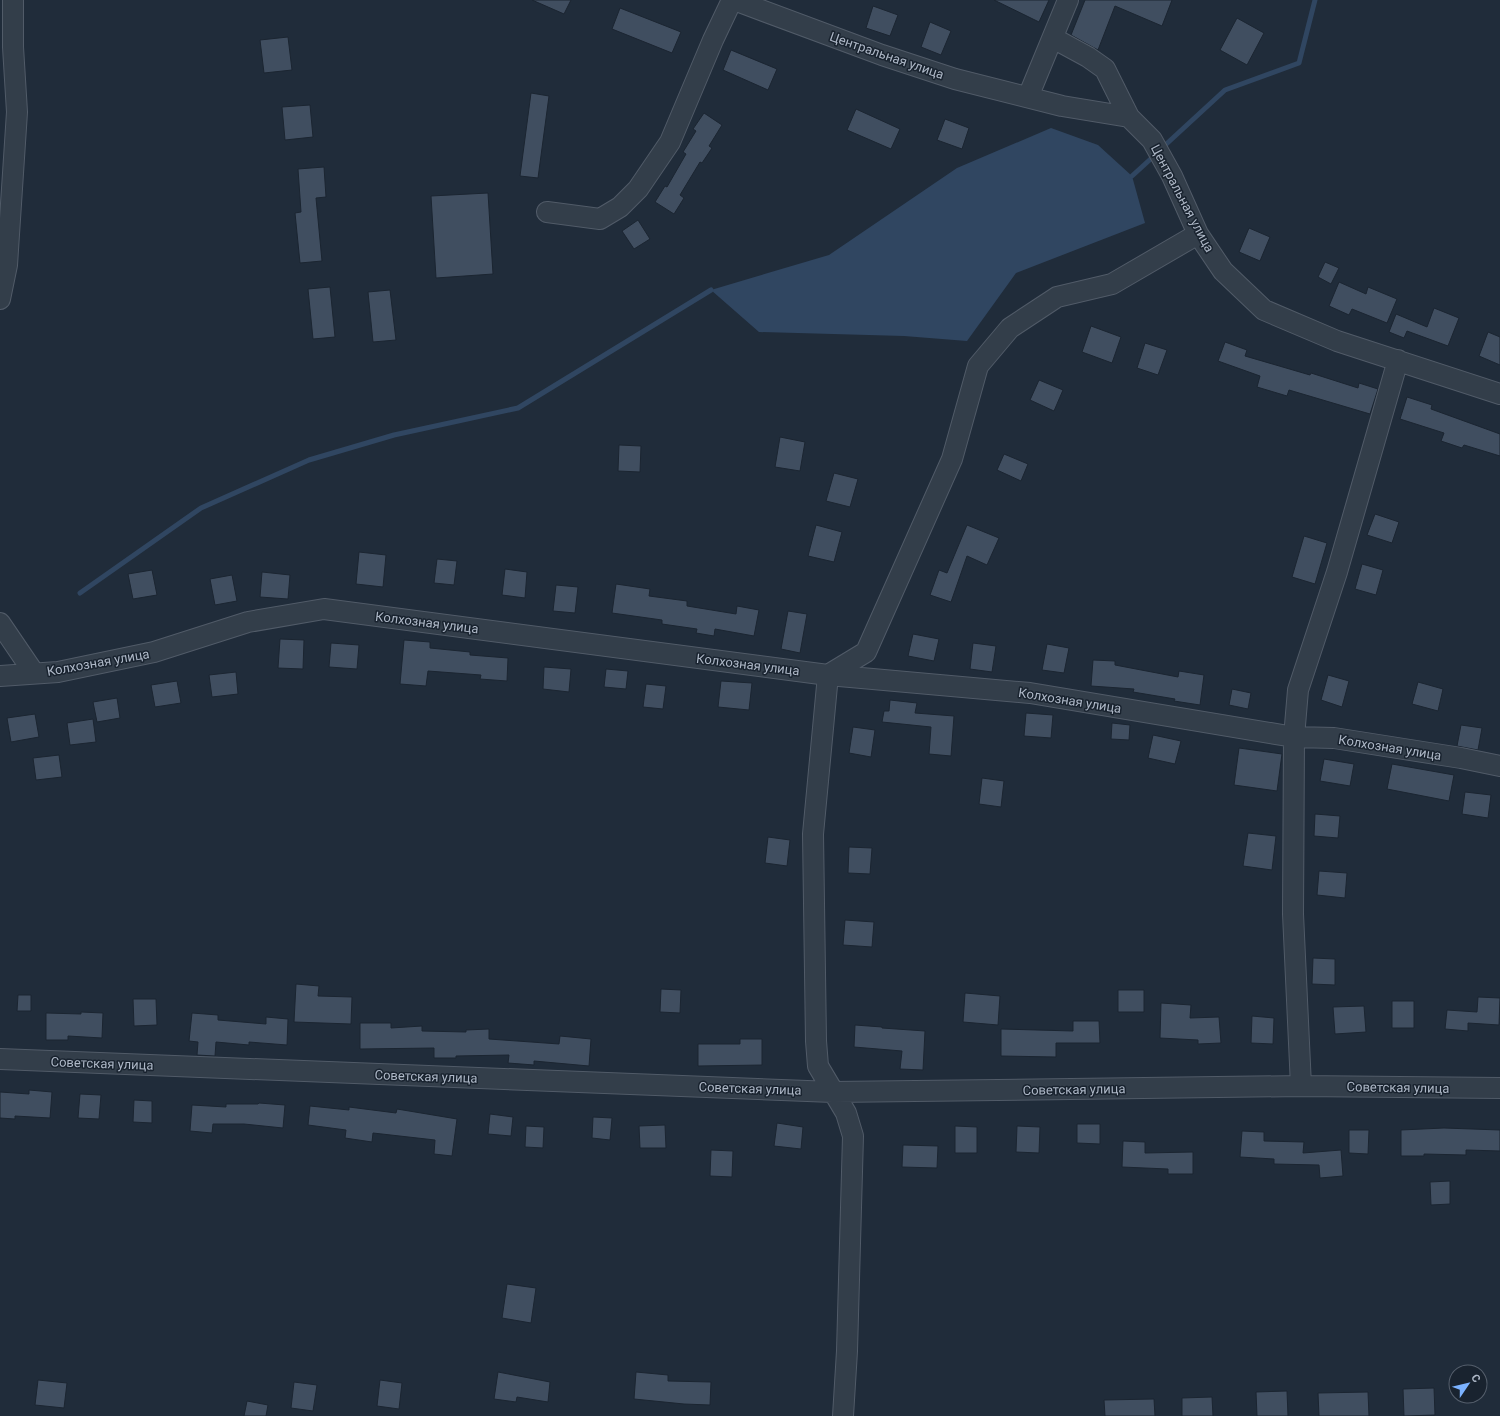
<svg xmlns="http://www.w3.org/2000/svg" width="1500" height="1416" font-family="Roboto,sans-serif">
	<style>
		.water { fill: #304661 }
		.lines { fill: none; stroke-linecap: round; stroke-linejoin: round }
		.stream { stroke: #304661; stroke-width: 5 }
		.building { fill: #404e60; stroke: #1b2531 }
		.minor-casing { stroke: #515b68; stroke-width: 22 }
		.minor { stroke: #333e4a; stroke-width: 20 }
		.labels { text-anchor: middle; stroke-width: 3; stroke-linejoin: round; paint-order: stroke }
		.street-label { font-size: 13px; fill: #aeb8c7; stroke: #19232f }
	</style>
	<rect width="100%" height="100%" fill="#202c3a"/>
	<path class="water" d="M1051,128L1098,145L1132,176L1145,223L1016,273L967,341L904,336L759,332L711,290L829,255L957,168Z"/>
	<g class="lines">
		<path class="stream" d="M1162,148L1225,90L1299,63L1315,0
			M1132,176L1155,155
			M80,593L201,508L309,460L394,435L518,408L711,290"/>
	</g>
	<path class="building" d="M532,0H571L564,14Z
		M994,0H1049L1039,22Z
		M1085,0H1172L1162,26L1115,6L1098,50L1071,35Z
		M873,6L898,15L890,36L866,28Z
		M620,8L681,32L672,53L612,29Z
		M1237,18L1264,33L1247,65L1220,50Z
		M930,22L951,31L941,55L921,47Z
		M288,37L292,70L264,73L260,40Z
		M731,50L777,69L768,90L723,70Z
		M531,93L549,96L538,178L520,176Z
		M310,105L313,137L285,140L282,107Z
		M856,109L900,129L891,149L847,130Z
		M704,113L722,125L709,146L712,148L702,163L700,162L680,195L684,198L674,214L655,202L665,186L667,187L686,154L683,152L696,131L693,129Z
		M945,119L969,128L962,149L937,140Z
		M324,167L326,197L316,198L322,261L300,263L295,213L301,212L298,169Z
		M488,193L493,274L436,278L431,196Z
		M638,220L650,239L634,249L622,231Z
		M1249,228L1270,237L1260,261L1239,252Z
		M1325,262L1339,268L1331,284L1318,277Z
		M1339,282L1366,294L1368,287L1397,299L1387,323L1352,309L1349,315L1329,306Z
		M330,287L335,337L313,339L308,289Z
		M390,290L396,340L373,342L368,292Z
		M1434,308L1459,318L1448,346L1407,331L1404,338L1389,332L1396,314L1427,327Z
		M1091,326L1121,337L1112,363L1082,352Z
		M1488,332L1500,337V365L1479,356Z
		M1225,342L1247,350L1245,356L1310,375L1311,373L1358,388L1359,383L1378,389L1370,414L1289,390L1287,396L1257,387L1260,376L1218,361Z
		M1145,343L1167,350L1158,375L1137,368Z
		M1039,380L1063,390L1054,411L1030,400Z
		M1407,397L1432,405L1431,409L1500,434V456L1464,445L1462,448L1441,441L1444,433L1400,419Z
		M780,437L805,442L800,471L775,467Z
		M619,445L641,446L640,472L618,471Z
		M1004,454L1028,464L1021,481L997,470Z
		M834,473L858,479L850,507L826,501Z
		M1375,514L1399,522L1392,543L1367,535Z
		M816,525L842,532L834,562L808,556Z
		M967,525L999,538L987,565L967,556L951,602L930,595L939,570L947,573Z
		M1304,536L1327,543L1315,584L1292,577Z
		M359,552L386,555L383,587L356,584Z
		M437,559L457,561L454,585L434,583Z
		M1362,564L1383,570L1376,595L1355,589Z
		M505,569L527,572L525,598L502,595Z
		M152,570L157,595L133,599L128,574Z
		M262,572L290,575L288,599L260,597Z
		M232,575L237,601L215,605L210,579Z
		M616,584L650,589L649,596L687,601V606L736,614L737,606L759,610L754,636L715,629L714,636L696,633L697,629L662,624V620L612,613Z
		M556,585L578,587L575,613L553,611Z
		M788,611L807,614L800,653L781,649Z
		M913,634L939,639L934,661L908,656Z
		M280,639L304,640L303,669L278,668Z
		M404,640L430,642V648L470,652V655L508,658L507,681L480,679L481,675L428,671L426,686L400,684Z
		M331,643L359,645L357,669L329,667Z
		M973,643L996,646L992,672L970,669Z
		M1047,644L1069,648L1064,673L1042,670Z
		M1093,660L1115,661V665L1178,677L1179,671L1204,675L1200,705L1174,701L1175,699L1133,692L1134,689L1091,686Z
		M544,667L571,669L569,692L543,689Z
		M606,669L628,671L626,689L604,687Z
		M236,672L238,694L212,697L209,675Z
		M1328,675L1349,681L1342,707L1321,700Z
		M177,681L181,703L155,707L151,685Z
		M721,681L752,683L749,710L718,707Z
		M1418,682L1443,689L1438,711L1412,704Z
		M646,684L666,686L663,709L643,707Z
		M1232,689L1251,693L1248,709L1229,705Z
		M117,698L120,718L97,722L93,702Z
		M890,700L917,703L915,713L954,716L951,756L929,754L931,727L882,722L884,711H889Z
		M1026,713L1053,715L1051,738L1024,736Z
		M35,714L39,737L11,742L7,718Z
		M93,719L96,742L70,745L67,723Z
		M1112,723L1130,725L1129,740L1111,739Z
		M1461,725L1482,728L1478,750L1457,746Z
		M853,727L875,730L871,757L849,753Z
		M1153,735L1181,741L1175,764L1148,758Z
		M1239,748L1282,754L1277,791L1234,785Z
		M59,755L62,777L36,780L33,758Z
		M1324,759L1354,764L1350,786L1320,781Z
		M1392,764L1454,775L1449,801L1387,789Z
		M982,778L1004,781L1001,807L979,804Z
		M1465,792L1491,795L1488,818L1462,814Z
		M1315,814L1340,816L1338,838L1314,836Z
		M1248,833L1276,836L1272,870L1243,866Z
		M768,837L790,840L787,866L765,863Z
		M849,847L872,848L870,874L848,873Z
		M1319,871L1347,873L1345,898L1317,895Z
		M845,920L874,922L872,947L843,945Z
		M1313,958L1335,959V985L1312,984Z
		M296,984L319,986L318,996L352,997L351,1024L294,1022Z
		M661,989L681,990L680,1013L660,1012Z
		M1118,990H1144V1012H1118Z
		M965,993L1000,996L998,1025L963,1022Z
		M18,995H31V1011H17Z
		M1478,997L1500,998L1499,1025L1468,1023V1031L1445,1029L1447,1010L1477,1012Z
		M133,999H156L157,1025L134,1026Z
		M1392,1001H1414V1028H1392Z
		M1161,1003L1191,1005L1190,1018L1219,1017L1221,1043L1198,1044V1040L1160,1038Z
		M1364,1006L1366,1032L1335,1034L1333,1007Z
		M81,1012L103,1013L102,1038L68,1036V1040H46V1013L81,1014Z
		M192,1013L218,1015V1020L266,1024V1017L288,1019L287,1045L249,1042V1045L216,1042L215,1056L197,1055L198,1042L189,1041Z
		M1252,1016L1274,1018L1273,1044L1251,1043Z
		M1073,1021H1099L1100,1043H1056V1057L1001,1056V1029L1073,1031Z
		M360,1023H391V1028L422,1026V1031L466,1032V1030L489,1029V1039L559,1044L560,1036L591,1039L589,1066L534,1061V1065L508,1063L509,1055L456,1056V1058H434V1048L360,1049Z
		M855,1025L882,1027V1028L925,1031L923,1070L900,1069L902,1051L854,1047Z
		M740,1039H762V1065L698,1066V1044H740Z
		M29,1090L52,1092L50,1118L15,1116V1119L0,1118V1092L29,1094Z
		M80,1094L101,1095L99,1119L78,1118Z
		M134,1100L152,1101V1123L133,1122Z
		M259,1103L285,1105L283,1128L244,1124H213L212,1133L190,1131L192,1105L226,1107V1104H258Z
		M310,1106L349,1110V1107L396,1113L397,1109L457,1119L452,1156L434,1154L435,1140L373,1133L372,1142L345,1138L346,1130L308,1125Z
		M490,1114L513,1117L511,1136L488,1134Z
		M593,1117L612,1118L610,1140L592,1138Z
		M777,1123L803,1127L801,1149L774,1146Z
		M1077,1124H1100V1144L1077,1143Z
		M665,1125L666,1148H640L639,1126Z
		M526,1126L544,1127L543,1148L525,1147Z
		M955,1126L977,1127V1153H955Z
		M1017,1126L1040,1127L1039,1153L1016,1152Z
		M1444,1128L1500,1130V1151L1466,1150V1155L1424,1154V1156H1401V1130Z
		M1349,1130H1369L1368,1154L1349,1153Z
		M1242,1131L1264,1132V1141L1304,1142L1303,1153L1341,1150L1343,1176L1320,1178L1319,1165L1274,1164V1159L1240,1157Z
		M1123,1141L1145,1142V1153L1193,1152V1174H1168V1169L1122,1167Z
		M903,1145L938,1146L937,1168L902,1167Z
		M711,1150L733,1151L732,1177L710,1176Z
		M1450,1181V1204L1431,1205L1430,1182Z
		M507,1284L536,1288L531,1323L502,1318Z
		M498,1372L550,1382L548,1402L517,1397L516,1402L494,1399Z
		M636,1372L668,1375V1381L711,1382L710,1405L684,1404L634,1399Z
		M38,1380L67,1383L64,1408L35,1405Z
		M380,1380L402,1383L399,1409L377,1406Z
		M294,1382L317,1385L313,1411L291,1408Z
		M1434,1388L1435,1415L1404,1416L1403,1389Z
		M1287,1391L1288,1416H1257L1256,1392Z
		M1368,1392L1369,1416H1319L1318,1393Z
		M1212,1397L1213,1416H1182V1398Z
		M1154,1399L1155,1416H1105L1104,1400Z
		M247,1401L268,1405L266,1416H244Z"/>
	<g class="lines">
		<defs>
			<path id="minor" d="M734,0L882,55L955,79L1062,106L1129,117L1152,140L1172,176L1198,234L1223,271L1264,310L1337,341L1500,394
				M1053,38L1088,57L1105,69L1129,117
				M1028,97L1068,0
				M547,212L600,219L620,207L638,189L670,142L713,40L732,0
				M0,299L7,265L17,112L13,47V0
				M0,623L34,673
				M0,676L58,672L154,652L248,622L324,609L828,675L1030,693L1294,737L1334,738L1461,758L1500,766
				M0,1059L833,1092L1301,1086L1500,1088
				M1301,1086L1293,914L1294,737L1298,690L1337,572L1398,360
				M843,1416L847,1351L853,1136L846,1113L818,1066L816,1041L813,834L828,675L866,652L952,459L978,366L1010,328L1057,297L1112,284L1198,234"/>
		</defs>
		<use href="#minor" class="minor-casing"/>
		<use href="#minor" class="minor"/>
	</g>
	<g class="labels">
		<g class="street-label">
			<text transform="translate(887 55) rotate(19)" y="5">Центральная улица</text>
			<text transform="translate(1183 198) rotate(62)" y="5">Центральная улица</text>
			<text transform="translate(427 622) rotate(7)" y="5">Колхозная улица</text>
			<text transform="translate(98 662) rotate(-10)" y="5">Колхозная улица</text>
			<text transform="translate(748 664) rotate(7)" y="5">Колхозная улица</text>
			<text transform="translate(1070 700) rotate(9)" y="5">Колхозная улица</text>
			<text transform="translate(1390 747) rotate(9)" y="5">Колхозная улица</text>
			<text transform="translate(102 1063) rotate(2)" y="5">Советская улица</text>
			<text transform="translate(426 1076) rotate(2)" y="5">Советская улица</text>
			<text transform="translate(1398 1087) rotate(1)" y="5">Советская улица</text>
			<text transform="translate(750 1088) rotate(2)" y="5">Советская улица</text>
			<text transform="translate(1074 1089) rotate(-1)" y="5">Советская улица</text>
		</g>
	</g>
	<g transform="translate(1468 1384) rotate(55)"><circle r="19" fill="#19232f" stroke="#555f6c"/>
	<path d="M0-3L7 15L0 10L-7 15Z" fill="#7bb2ff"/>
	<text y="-6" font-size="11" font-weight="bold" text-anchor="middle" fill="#aeb8c7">С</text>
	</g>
</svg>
